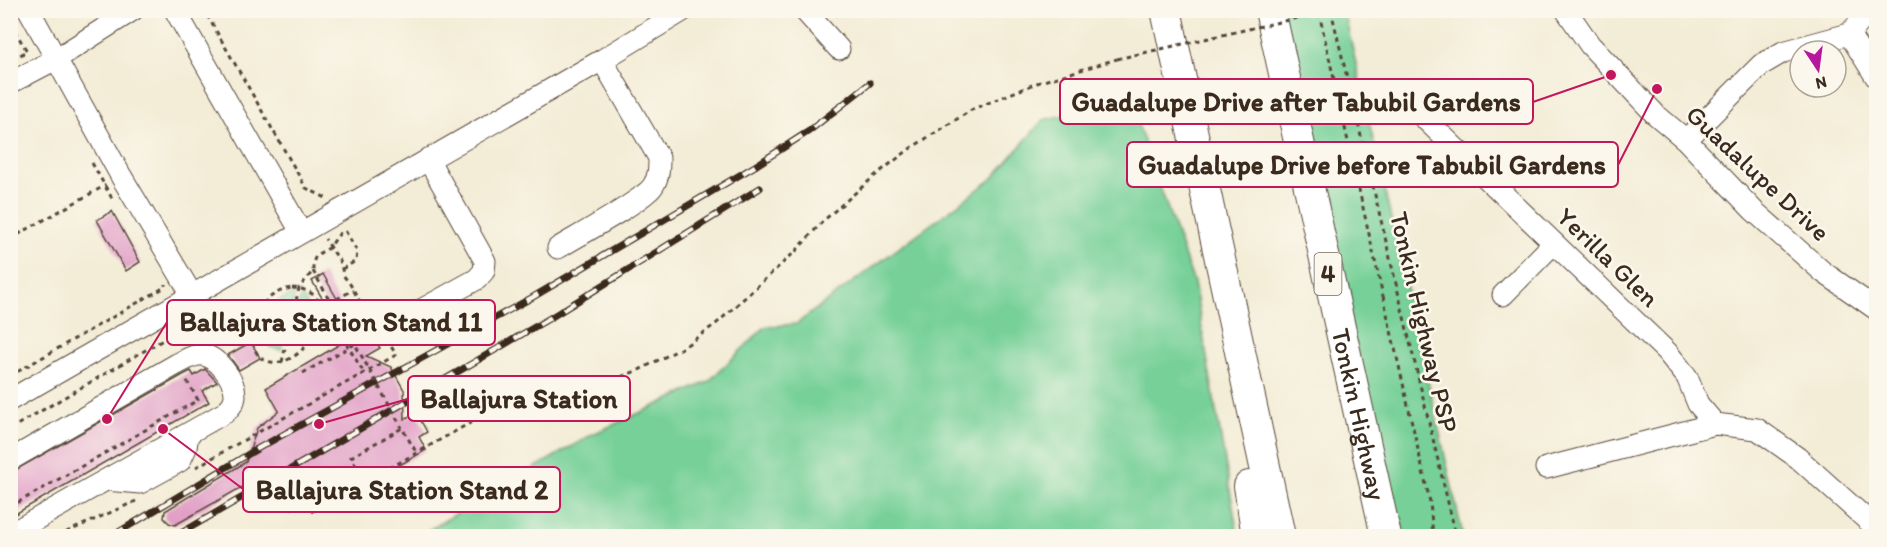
<svg xmlns="http://www.w3.org/2000/svg" width="1887" height="547" font-family="Itim,sans-serif">
	<style>
		.green { fill: #76d097; stroke: #587d5a; stroke-width: 1.5 }
		.building { fill: #e19ec6 }
		.lines { fill: none; stroke-linecap: round; stroke-linejoin: round }
		.minor-casing { stroke: #57473a; stroke-width: 23 }
		.highway-casing { stroke: #57473a; stroke-width: 32 }
		.path { stroke: #57473a; stroke-width: 3; stroke-dasharray: 4.5 4.5; stroke-linecap: butt }
		.minor { stroke: #fff; stroke-width: 21 }
		.highway { stroke: #fff; stroke-width: 30 }
		.rail-casing { stroke: #3b2a1e; stroke-width: 7 }
		.rail { stroke: #fbf7ec; stroke-width: 4.5; stroke-dasharray: 14; stroke-linecap: butt }
		.path-bridge { stroke: #57473a; stroke-width: 3; stroke-dasharray: 4.5 4.5; stroke-linecap: butt }
		.labels { text-anchor: middle; stroke-width: 5; stroke-linejoin: round; paint-order: stroke }
		.shield { fill: #fbf7ec; stroke: #75685c; stroke-width: 1.5 }
		.shield-label { font-size: 24px; font-weight: bold; fill: #3b2a1e }
		.street-label { font-size: 26px; fill: #3b2a1e; stroke: #fbf7ec }
		.leader { fill: none; stroke: #c2185b; stroke-width: 2 }
		.callout-dot { fill: #c2185b; stroke: #fbf7ec; stroke-width: 2 }
		.callout { fill: #fbf7ec; stroke: #c2185b; stroke-width: 2 }
		.callout-label { font-size: 27px; text-anchor: middle; font-weight: bold; fill: #3b2a1e }
	</style>
	<rect width="100%" height="100%" fill="#fbf7ec"/>
	<filter id="ink" filterUnits="userSpaceOnUse"><feTurbulence type="fractalNoise" baseFrequency=".0167" numOctaves="2"/><feDisplacementMap in="SourceGraphic" scale="12" xChannelSelector="R" yChannelSelector="G"/><feConvolveMatrix kernelMatrix="1 2 1 2 8 2 1 2 1" color-interpolation-filters="sRGB"/></filter>
	<filter id="wash" filterUnits="userSpaceOnUse"><feTurbulence type="fractalNoise" baseFrequency=".008" numOctaves="4" result="noise"/><feDisplacementMap in="SourceGraphic" scale="24" xChannelSelector="R" yChannelSelector="G"/><feGaussianBlur stdDeviation="1.35" result="paint"/><feColorMatrix in="noise" values="0 0 0 0 0 0 0 0 0 0 0 0 0 0 0 0 0 1.4 0 .05"/><feComposite in="paint" operator="in"/></filter>
	<g filter="url(#wash)">
		<rect width="100%" height="100%" fill="#f3ecd6"/>
		<path class="green" d="M1279,11H1344L1463,536H1399Z
			M1130,102L1194,283L1238,536H418L593,434L708,382L765,327L796,324L992,179L1043,120Z
			M295,294L286,329L266,324C269,307 279,298 295,294Z
			M301,296C313,307 309,320 303,334L292,331Z
			M265,330L285,336L281,350L270,347L266,342Z"/>
		<g id="blocks">
			<path class="building" d="M112,211L140,262L126,271L97,220Z
				M323,274L357,334L367,328L380,348L366,356L391,367L404,390L405,419L416,412L427,432L419,437L426,450L332,504L324,491L292,509L285,496L319,476L256,479L175,525L169,523L164,518L165,511L246,462L257,428L279,411L266,388L347,340L312,281Z
				M251,342L260,358L239,370L228,355Z
				M205,369L217,382L202,391L209,402L10,517V473L183,375L191,371L194,376Z"/>
		</g>
	</g>
	<g filter="url(#ink)">
		<use href="#blocks" fill-opacity="0" stroke="#57473a" stroke-width="1.5"/>
		<g class="lines">
			<defs>
				<path id="minor" d="M29,10L121,176L192,295
					M175,10L301,232
					M804,10L839,49
					M1566,10L1590,45L1655,114L1686,140L1754,211L1823,272L1876,309
					M1849,34L1876,77
					M10,83L56,59L133,10
					M1396,91L1667,352L1687,377L1698,404L1715,424
					M1686,140L1761,65L1783,52L1849,34L1863,19L1861,10
					M558,248C576,237 644,200 653,186C659,177 659,168 659,158L602,60
					M1503,295L1554,243
					M412,315L477,279L484,271L485,261L428,159
					M10,400L602,60L684,10
					M10,460L177,364C184,361 192,355 200,355C216,354 235,380 235,395C235,403 230,407 226,412L10,534
					M1546,468L1715,424L1757,429L1798,458L1876,528
					M106,480L140,483L180,461L186,448L188,434"/>
				<g id="highway">
					<path d="M1166,10L1280,536"/>
					<path id="s1" d="M1270,10L1386,536"/>
					<path d="M1249,486L1257,536"/>
				</g>
			</defs>
			<use href="#minor" class="minor-casing"/>
			<use href="#highway" class="highway-casing"/>
			<path class="path" d="M1318,10L1319,13
				M1331,10L1456,536
				M199,18L207,15L306,188L326,198
				M10,23L27,51L10,61
				M1351,98L1379,93
				M92,163L114,202
				M10,239L106,185
				M342,269L356,261L357,251L343,227
				M313,271L352,339L347,342
				M292,288C350,290 307,369 271,362C243,358 252,314 267,300C273,294 283,289 292,288Z
				M1383,296L1430,502L1433,536
				M321,308L353,290
				M282,362L299,288L313,271V263L316,255L329,248L342,230
				M303,373L355,344
				M10,376L165,287V284
				M10,429L199,319L233,318L289,334L346,343L364,373
				M196,467L396,355L383,332L378,334L350,284L343,275L341,263L325,239
				M365,481L351,457L402,428L416,452
				M10,507L198,400L186,379
				M311,512L479,418L538,396L594,387L639,370L684,347L717,323L797,250L823,221L877,174L911,148L973,109L1037,83L1117,59
				M58,536L136,501"/>
			<use href="#minor" class="minor"/>
			<use href="#highway" class="highway"/>
			<defs>
				<path id="rail" d="M112,536L257,449L533,297L755,166L809,131L870,83
					M176,536L550,318L760,188"/>
			</defs>
			<use href="#rail" class="rail-casing"/>
			<use href="#rail" class="rail"/>
			<path class="path-bridge" d="M1117,59L1319,13L1383,296
				M352,339L402,428"/>
		</g>
	</g>
	<g class="labels">
		<rect class="shield" x="1314.5" y="253" width="27" height="42" rx="4.5"/>
		<g class="shield-label">
			<text x="1328" y="282">4</text>
		</g>
		<g class="street-label">
			<text transform="translate(1758 173) rotate(43)" y="9">Guadalupe Drive</text>
			<text transform="translate(1608 257) rotate(44)" y="9">Yerilla Glen</text>
			<text transform="translate(1424 322) rotate(77)" y="9">Tonkin Highway PSP</text>
			<text dy="9" stroke="none"><textPath href="#s1" startOffset="414">Tonkin Highway</textPath></text>
		</g>
	</g>
	<path class="leader" d="M1611 75L1533 102M1657 89L1618 165M107 419L167 322M319 424L408 399M163 429L243 489"/>
	<g class="callout-dot">
		<circle cx="1611" cy="75" r="6"/>
		<circle cx="1657" cy="89" r="6"/>
		<circle cx="107" cy="419" r="6"/>
		<circle cx="319" cy="424" r="6"/>
		<circle cx="163" cy="429" r="6"/>
	</g>
	<g class="callout">
		<rect x="1060" y="79" width="473" height="45" rx="6"/>
		<rect x="1127" y="142" width="491" height="45" rx="6"/>
		<rect x="167" y="300" width="328" height="45" rx="6"/>
		<rect x="408" y="376" width="222" height="45" rx="6"/>
		<rect x="243" y="467" width="317" height="45" rx="6"/>
	</g>
	<g class="callout-label">
		<text x="1296" y="111">Guadalupe Drive after Tabubil Gardens</text>
		<text x="1372" y="174">Guadalupe Drive before Tabubil Gardens</text>
		<text x="331" y="331">Ballajura Station Stand 11</text>
		<text x="519" y="408">Ballajura Station</text>
		<text x="402" y="499">Ballajura Station Stand 2</text>
	</g>
	<rect width="1887" height="547" fill="none" stroke="#fbf7ec" stroke-width="36"/>
	<g transform="translate(1818 69) rotate(167)"><circle r="28" fill="#fbf7ec" stroke="#aea59a" stroke-width="1.5"/>
	<path d="M0-4.5L10 22L0 15L-10 22Z" fill="#b5179e"/>
	<text y="-9" font-size="16" font-weight="bold" text-anchor="middle" fill="#3b2a1e">N</text>
	</g>
</svg>
